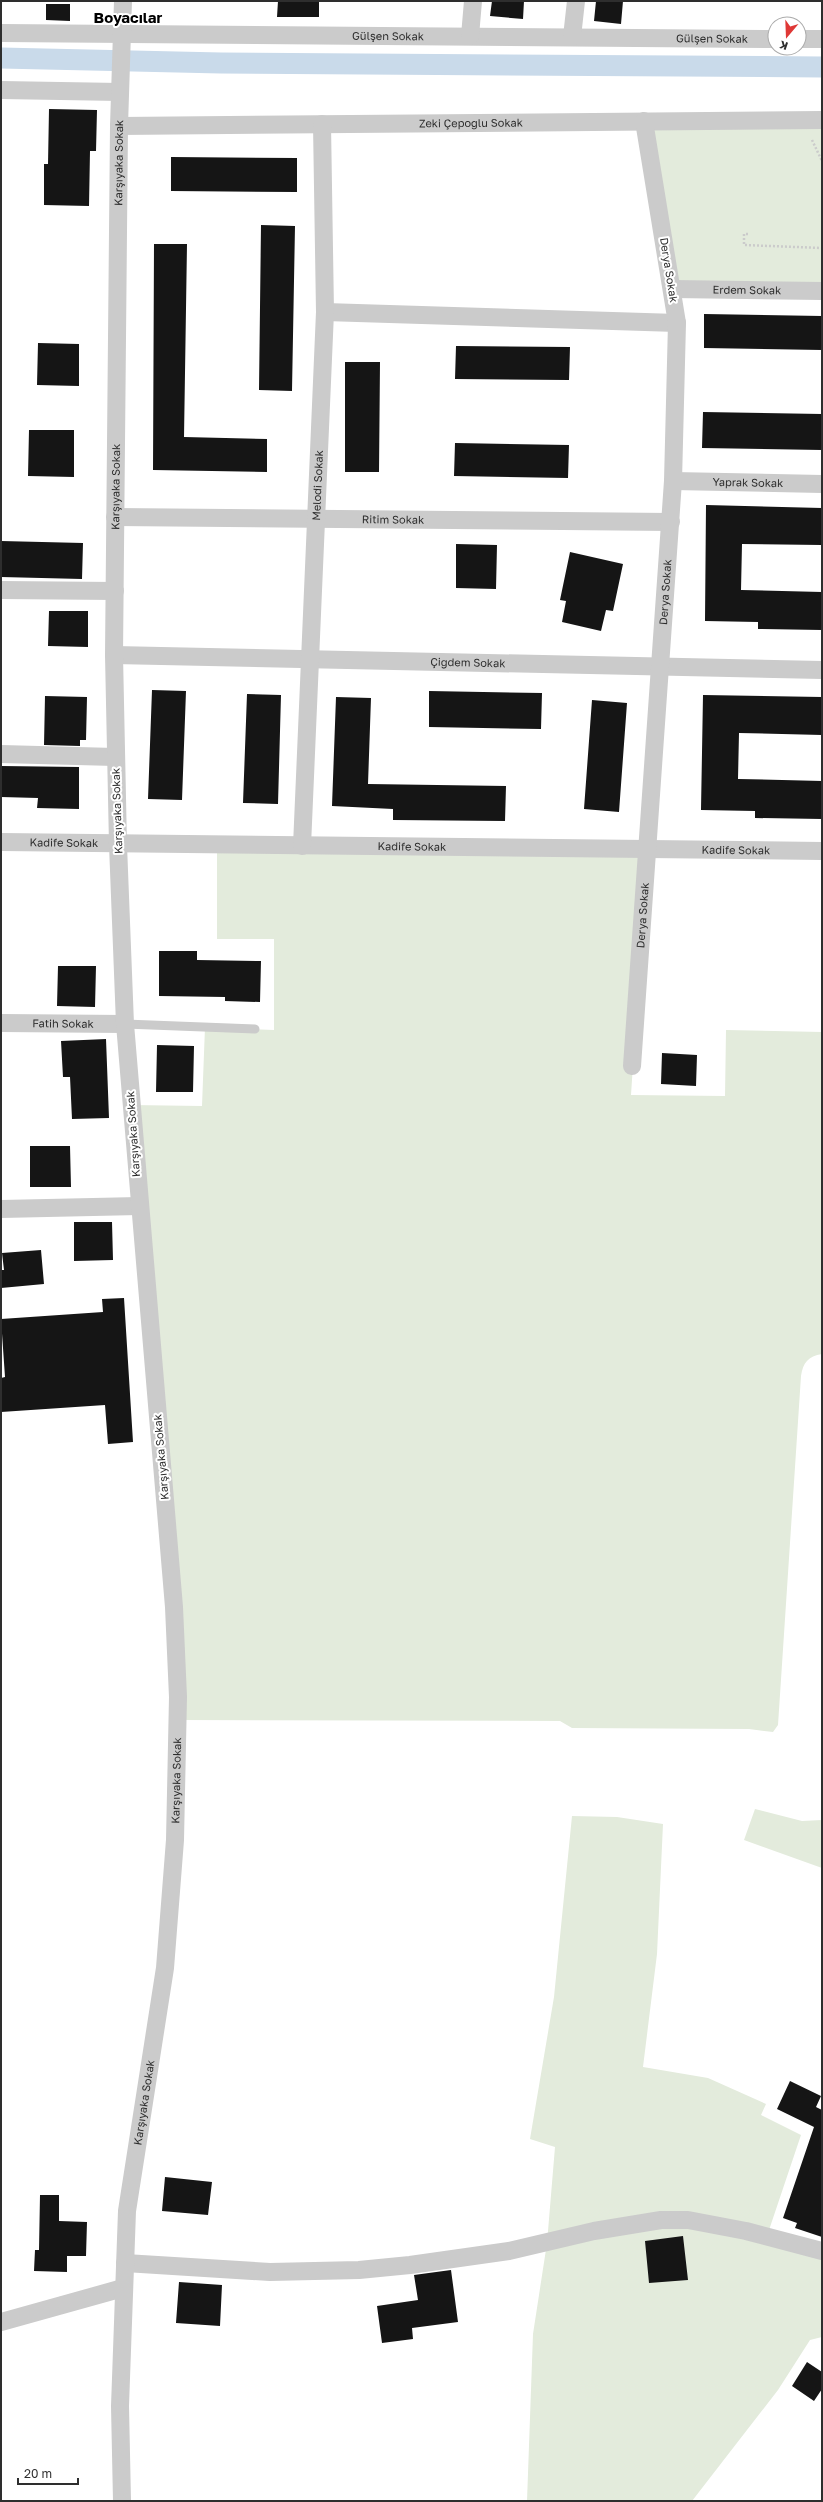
<svg xmlns="http://www.w3.org/2000/svg" width="823" height="2502" font-family="'Golos Text',sans-serif">
	<style>
		.green { fill: #e3ebdc }
		.lines { fill: none; stroke-linecap: round; stroke-linejoin: round }
		.canal { stroke: #c9daea; stroke-width: 21 }
		.building { fill: #151515 }
		.path { stroke: #cbcbcb; stroke-width: 2.5; stroke-dasharray: 2 2; stroke-linecap: butt }
		.lane { stroke: #cbcbcb; stroke-width: 9 }
		.street { stroke: #cbcbcb; stroke-width: 18 }
		.labels { text-anchor: middle; stroke-width: 4; stroke-linejoin: round; paint-order: stroke }
		.street-label { font-size: 11px; fill: #2e2e2e; stroke: #fff }
		.district-label { font-size: 15px; font-weight: bold; fill: #000; stroke: #fff }
	</style>
	<rect width="100%" height="100%" fill="#fff"/>
	<path class="green" d="M822,120V291L672,289L644,121Z
		M217,845L647,850L631,1095L725,1096L726,1030L822,1032V1354C808,1356 803,1363 801,1376L778,1725L773,1732L749,1729L572,1728L560,1721L178,1720L131,1105L202,1106L205,1027L274,1030V939H217Z
		M755,1809L802,1821L822,1820V1868L744,1840Z
		M572,1816L617,1817L663,1824L657,1954L643,2067L708,2078L766,2104L761,2115L801,2135L767,2236L822,2251V2337L810,2340L778,2390L692,2501H527L533,2334L547,2243L555,2147L530,2139L554,1997Z"/>
	<g class="lines">
		<path class="canal" d="M1,58L221,63L822,67"/>
	</g>
	<path class="building" d="M278,1H319V17H277Z
		M492,1H524L523,19L490,16Z
		M596,1H623L621,24L594,21Z
		M46,4H70V21L46,20Z
		M49,109L97,110L96,151H90L89,206L44,205V164H48Z
		M171,157L297,158V192L171,191Z
		M261,225L295,226L292,391L259,390Z
		M154,244H187L184,437L267,439V472L153,470Z
		M704,314L822,316V350L704,348Z
		M38,343L79,344V386L37,385Z
		M456,346L570,347L569,380L455,379Z
		M345,362H380L379,472H345Z
		M703,412L822,414V450L702,448Z
		M29,430H74V477L28,476Z
		M455,443L569,445L568,478L454,476Z
		M706,505L822,508V545L742,544L741,590L822,592V630L758,629V622L705,621Z
		M1,541L83,543L82,579L1,577Z
		M456,544L497,545L496,589L456,588Z
		M570,552L623,564L613,611L606,610L601,631L562,622L566,601L560,600Z
		M49,611H88V647L48,646Z
		M152,690L186,691L182,800L148,799Z
		M429,691L542,693L541,729L429,727Z
		M247,694L281,695L278,804L243,803Z
		M703,695L822,697V735L739,733L738,779L822,781V819L755,818V811L701,810Z
		M45,696L87,697L86,740H80V746L44,745Z
		M336,697L371,698L368,784L506,786L505,821L393,820V809L332,806Z
		M592,700L627,703L619,812L584,809Z
		M1,766L79,767V809L37,808L38,798L1,797Z
		M159,951H197V960L261,961L260,1002L225,1001V997L159,996Z
		M58,966H96L95,1007L57,1006Z
		M106,1039L109,1118L72,1119L70,1077H63L61,1041Z
		M157,1045L194,1046L193,1092H156Z
		M662,1053L697,1055L696,1086L661,1084Z
		M30,1146H70L71,1187H30Z
		M74,1222H112L113,1260L74,1261Z
		M41,1250L44,1284L1,1288V1270H4L2,1253Z
		M124,1298L133,1442L108,1444L105,1405L1,1412V1378L5,1377L1,1319L103,1312L102,1299Z
		M790,2081L821,2096L816,2107L822,2110V2237L795,2228L797,2223L783,2218L814,2127L777,2109Z
		M165,2177L212,2182L208,2215L162,2211Z
		M40,2195H59V2221L87,2222L86,2256H67V2272L34,2271L35,2250H39Z
		M683,2236L688,2280L649,2283L645,2241Z
		M451,2270L458,2322L412,2328L413,2339L382,2343L377,2306L418,2300L414,2275Z
		M179,2282L222,2285L220,2326L176,2323Z
		M807,2362L822,2372V2389L814,2401L792,2386Z"/>
	<g class="lines">
		<path class="path" d="M812,140L822,161
			M748,234H744V245L822,248"/>
		<path class="lane" d="M125,1024L255,1029"/>
		<g class="street">
			<path id="s1" d="M1,33L775,39"/>
			<path d="M470,36L473,1"/>
			<path d="M572,37L576,1"/>
			<path d="M799,39H822"/>
			<path d="M1,90L120,92"/>
			<path id="s2" d="M119,126L822,120"/>
			<path id="s3" d="M672,289L822,291"/>
			<path d="M325,312L677,323"/>
			<path id="s4" d="M673,481L822,484"/>
			<path id="s5" d="M115,517L671,522"/>
			<path d="M1,590L115,591"/>
			<path id="s6" d="M114,655L822,670"/>
			<path d="M1,754L115,757"/>
			<path id="s7" d="M1,842L822,851"/>
			<path id="s8" d="M302,846L325,312L322,124"/>
			<path id="s9" d="M1,1023L125,1024"/>
			<path id="s10" d="M632,1066L673,481L677,323L644,121"/>
			<path d="M1,1209L139,1206"/>
			<path d="M125,2263L270,2272L359,2270L410,2265L509,2251L594,2231L661,2220H688L746,2231L822,2251"/>
			<path d="M1,2322L123,2288"/>
			<path id="s11" d="M122,2501L120,2406L127,2211L165,1968L175,1840L178,1697L174,1607L125,1024L118,845L114,655L119,126L123,1"/>
		</g>
	</g>
	<g class="labels">
		<g class="street-label">
			<text dy="4" stroke="none"><textPath href="#s1" startOffset="387">Gülşen Sokak</textPath></text>
			<text dy="4" stroke="none"><textPath href="#s1" startOffset="711">Gülşen Sokak</textPath></text>
			<text dy="4" stroke="none"><textPath href="#s2" startOffset="352">Zeki Çepoğlu Sokak</textPath></text>
			<text dy="4" stroke="none"><textPath href="#s11" startOffset="2344">Karşıyaka Sokak</textPath></text>
			<text transform="translate(669 270) rotate(81)" y="4">Derya Sokak</text>
			<text dy="4" stroke="none"><textPath href="#s3" startOffset="75">Erdem Sokak</textPath></text>
			<text dy="4" stroke="none"><textPath href="#s4" startOffset="75">Yaprak Sokak</textPath></text>
			<text dy="4" stroke="none"><textPath href="#s8" startOffset="361">Melodi Sokak</textPath></text>
			<text dy="4" stroke="none"><textPath href="#s11" startOffset="2020">Karşıyaka Sokak</textPath></text>
			<text dy="4" stroke="none"><textPath href="#s5" startOffset="278">Ritim Sokak</textPath></text>
			<text dy="4" stroke="none"><textPath href="#s10" startOffset="475">Derya Sokak</textPath></text>
			<text dy="4" stroke="none"><textPath href="#s6" startOffset="354">Çiğdem Sokak</textPath></text>
			<text transform="translate(117 811) rotate(-92)" y="4">Karşıyaka Sokak</text>
			<text dy="4" stroke="none"><textPath href="#s7" startOffset="63">Kadife Sokak</textPath></text>
			<text dy="4" stroke="none"><textPath href="#s7" startOffset="411">Kadife Sokak</textPath></text>
			<text dy="4" stroke="none"><textPath href="#s7" startOffset="735">Kadife Sokak</textPath></text>
			<text dy="4" stroke="none"><textPath href="#s10" startOffset="151">Derya Sokak</textPath></text>
			<text dy="4" stroke="none"><textPath href="#s9" startOffset="62">Fatih Sokak</textPath></text>
			<text transform="translate(133 1134) rotate(-94)" y="4">Karşıyaka Sokak</text>
			<text transform="translate(161 1457) rotate(-95)" y="4">Karşıyaka Sokak</text>
			<text dy="4" stroke="none"><textPath href="#s11" startOffset="724">Karşıyaka Sokak</textPath></text>
			<text dy="4" stroke="none"><textPath href="#s11" startOffset="400">Karşıyaka Sokak</textPath></text>
		</g>
		<g class="district-label">
			<text x="128" y="23">Boyacılar</text>
		</g>
	</g>
	<rect width="823" height="2502" fill="none" stroke="#2e2e2e" stroke-width="4"/>
	<g transform="translate(787 36) rotate(199)"><circle r="19" fill="#ffffff" stroke="#ababab"/>
	<path d="M0-3L7 15L0 10L-7 15Z" fill="#df3836"/>
	<text y="-6" font-size="11" font-weight="bold" text-anchor="middle" fill="#2e2e2e">K</text>
	</g>
	<path d="M18 2478v6h60v-6" fill="none" stroke="#2e2e2e" stroke-width="2"/>
	<text x="24" y="2478" font-size="12" fill="#2e2e2e" stroke="#ffffff" stroke-width="3" paint-order="stroke">20 m</text>
</svg>
